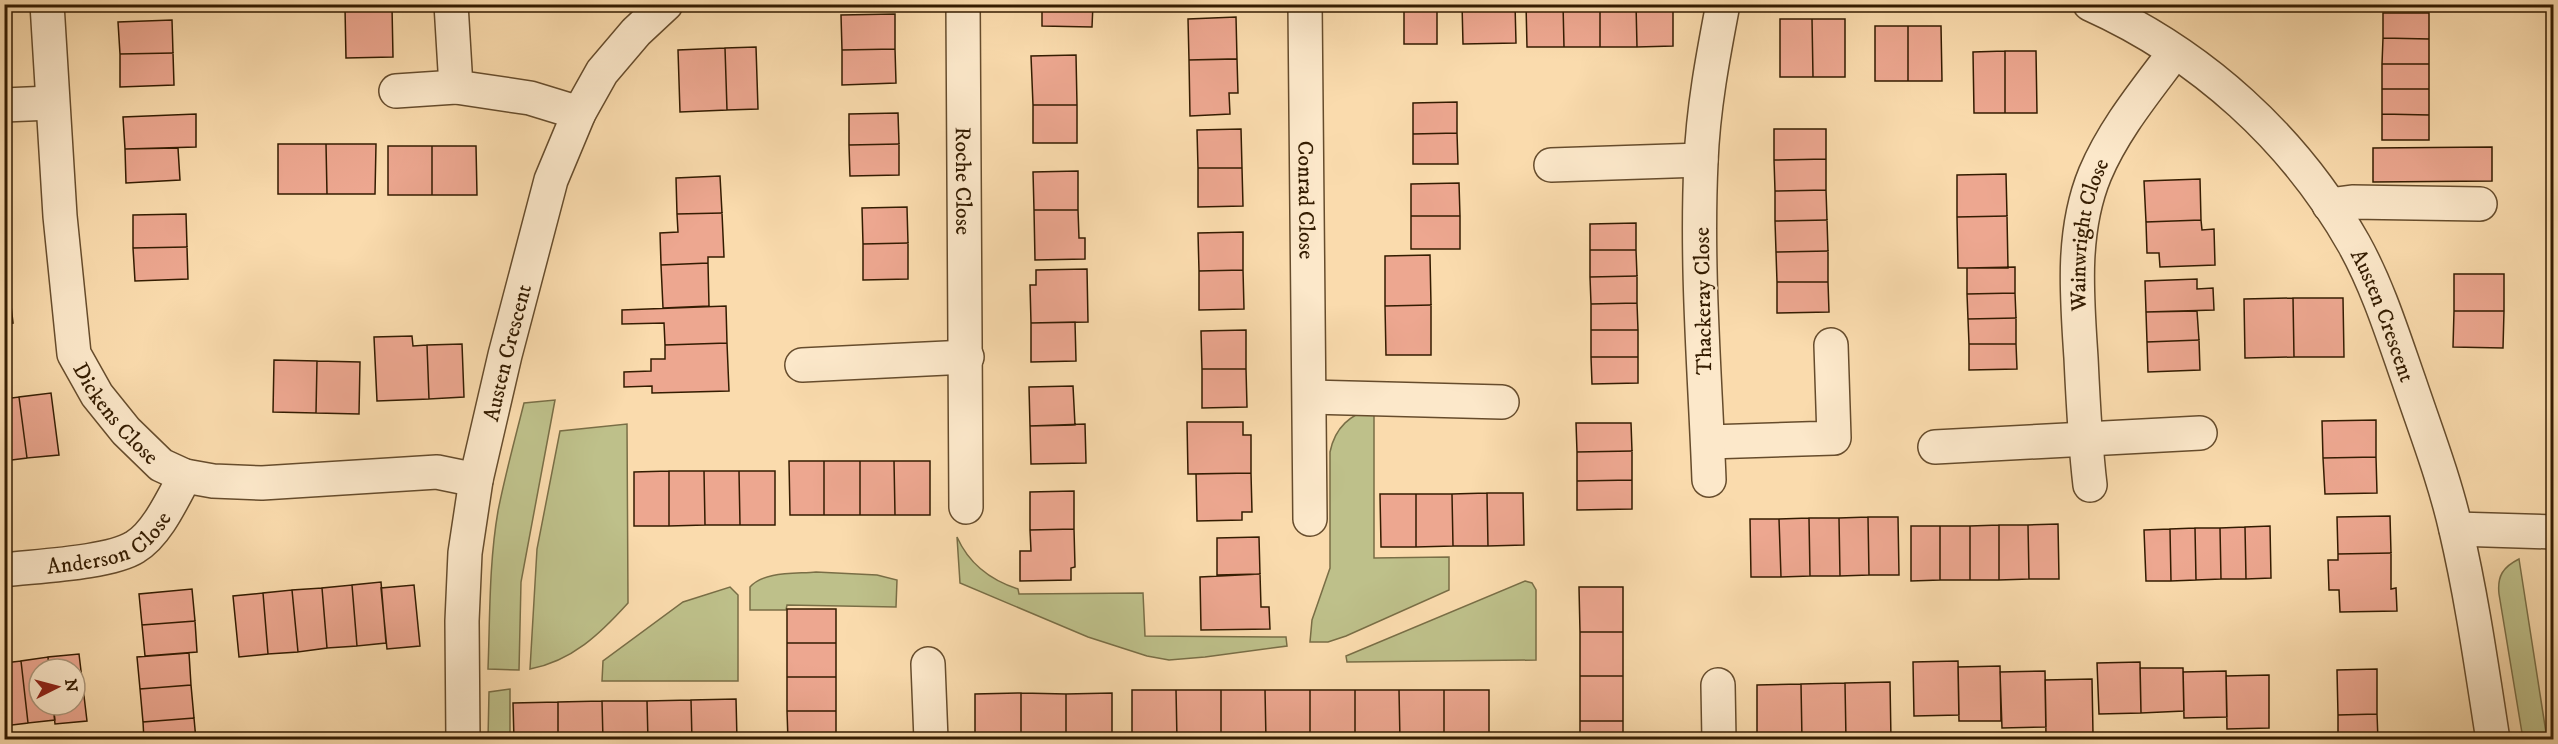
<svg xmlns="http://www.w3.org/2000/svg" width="2558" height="744" font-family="'IM FELL DW Pica',serif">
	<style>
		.green { fill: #bec08a; stroke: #796e46; stroke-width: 1.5 }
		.building { fill: #eda790; stroke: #341c01; stroke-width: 1.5 }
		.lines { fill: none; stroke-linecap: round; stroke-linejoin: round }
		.minor-casing { stroke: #664c2c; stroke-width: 36 }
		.minor { stroke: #fce8ca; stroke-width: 33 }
		.labels { text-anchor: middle; stroke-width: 5; stroke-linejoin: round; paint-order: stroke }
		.street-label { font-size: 22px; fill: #341c01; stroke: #fce8ca }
	</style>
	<rect width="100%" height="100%" fill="#fadbad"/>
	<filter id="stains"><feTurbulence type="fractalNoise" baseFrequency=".00333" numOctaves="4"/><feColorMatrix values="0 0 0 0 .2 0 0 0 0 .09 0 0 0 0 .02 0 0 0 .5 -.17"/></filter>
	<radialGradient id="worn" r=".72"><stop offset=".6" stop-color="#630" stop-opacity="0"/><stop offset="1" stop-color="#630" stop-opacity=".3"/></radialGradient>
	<path class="green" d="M555,400L521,582L519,670L488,669C490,617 489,563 498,511C505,475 515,439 524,403Z
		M1374,407V558L1449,557V590L1346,636L1328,642H1310L1312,620L1330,568V452C1335,427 1350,415 1374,407Z
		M627,424L628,603C600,634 572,661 530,669L537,549L560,431Z
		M957,537C969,564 990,580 1018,589L1019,594L1143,593L1145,636L1286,637L1287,646L1205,657L1169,660L1147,656L1088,637L960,583Z
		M2519,559L2547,739H2523L2499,594C2497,576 2503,567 2519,559Z
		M816,572L877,575L897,580L896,607L787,605L786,610H750V587C764,571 796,574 816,572Z
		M1525,581L1532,583L1536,590V660L1347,662L1346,656Z
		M730,587L738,595V681H602L603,661L683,602Z
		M510,689V739H488L489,692Z"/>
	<path class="building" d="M345,4H392V7L345,8Z
		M1042,4H1093L1092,27L1042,26Z
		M1404,4H1437V44H1404Z
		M1462,4H1515L1516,43L1463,44Z
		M1526,4H1563L1564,47H1527Z
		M1563,4H1600V47H1564Z
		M1600,4H1636L1637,47H1600Z
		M1636,4H1673V46L1637,47Z
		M392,7L393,57L346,58L345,8Z
		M2383,13H2429V39L2383,38Z
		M895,14V49L842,50L841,15Z
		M1236,17L1237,59L1189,60L1188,19Z
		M1780,19H1812L1813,77H1780Z
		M1812,19H1845V77H1813Z
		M172,20L173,53L120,54L118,22Z
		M1875,26H1908V81H1875Z
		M1908,26H1941L1942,81H1908Z
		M2383,38L2429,39V64H2382Z
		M756,47L758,109L727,110L725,48Z
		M725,48L727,110L680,112L678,50Z
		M895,49L896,83L842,85V50Z
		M2005,51H2036L2037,113H2005Z
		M2005,51V113H1974L1973,52Z
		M173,53L174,85L120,87V54Z
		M1076,55L1077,105H1033L1031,56Z
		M1228,59H1237L1238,93H1229L1230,114L1190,116L1189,60Z
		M2382,64H2429V89H2382Z
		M2382,89H2429V115L2382,114Z
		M1457,102V133L1413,134V103Z
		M1033,105H1077V143H1033Z
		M898,113L899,144L849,145V114Z
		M196,114V147L125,149L123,117Z
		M2382,114L2429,115V140H2382Z
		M1241,129L1242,168H1198L1197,130Z
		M1774,129H1826V159L1774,160Z
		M1457,133L1458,164H1413V134Z
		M278,144H326L327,194H278Z
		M326,144H376L375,194H327Z
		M899,144V175L850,176L849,145Z
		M388,146H432V195H388Z
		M432,146H476L477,195H432Z
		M2492,147V181L2373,182V148Z
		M178,148L180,180L126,183L125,149Z
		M1826,159V190L1775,191L1774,160Z
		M1198,168H1242L1243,206L1198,207Z
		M1078,171V210H1034L1033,172Z
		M2006,174L2007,216L1957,217V175Z
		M720,176L722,213L677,214L676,178Z
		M2200,179L2201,220L2146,222L2144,181Z
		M1459,183L1460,216H1411V184Z
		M1826,190L1827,220L1775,221V191Z
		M907,207L908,243L863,244L862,208Z
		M1034,210H1078L1079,238H1085V259L1035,260Z
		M722,213L724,257H708V263L661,265L660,233L678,232L677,214Z
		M186,214L187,247L133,248V215Z
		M1411,216H1460V249H1411Z
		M2007,216L2008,268H1958L1957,217Z
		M1827,220L1828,251L1776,252L1775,221Z
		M2201,220L2202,230L2214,229L2215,265L2160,267L2159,253H2147L2146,222Z
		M1636,223V250H1590V224Z
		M1243,232V270L1199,271L1198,233Z
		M908,243V279L863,280V244Z
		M187,247L188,279L135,281L133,248Z
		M1590,250H1636L1637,276L1590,277Z
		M1828,251V282H1777L1776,252Z
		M4,253L9,288L4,289Z
		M1430,255L1431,305L1385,306V256Z
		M708,263L709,306L663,308L661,265Z
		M2015,267V293L1967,294V268Z
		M1087,269L1088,322L1031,323L1030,285H1036V270Z
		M1243,270L1244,309L1199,310V271Z
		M2454,274H2504V311H2454Z
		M1637,276V303L1591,304L1590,277Z
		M2197,279V289L2213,288L2214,310L2146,312L2145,281Z
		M1777,282H1828L1829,312L1777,313Z
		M9,288L13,323L4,324V289Z
		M2015,293L2016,318L1968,319L1967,294Z
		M2293,298H2343L2344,357H2294Z
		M2293,298L2294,357L2245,358L2244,299Z
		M1637,303L1638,330H1591V304Z
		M1431,305V355H1386L1385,306Z
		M726,306L727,343L665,345L664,323L622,324V310Z
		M2197,311L2199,340L2147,342L2146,312Z
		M2454,311H2504L2503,348L2453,347Z
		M2016,318V344H1969L1968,319Z
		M1075,322L1076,361L1031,362V323Z
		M1246,330V369H1202L1201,331Z
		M1591,330H1638V357H1591Z
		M412,336L413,346L427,345L429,399L377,401L374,337Z
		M2199,340L2200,370L2148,372L2147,342Z
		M727,343L729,391L652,393V386L624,387V372L651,371V359H665V345Z
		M462,344L464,397L429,399L427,345Z
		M1969,344H2016L2017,369L1969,370Z
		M1591,357H1638V383L1592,384Z
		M274,360L317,361L316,413L273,412Z
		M317,361L360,362L359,414L316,413Z
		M1202,369H1246L1247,407L1202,408Z
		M1073,386L1075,425L1030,426L1029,387Z
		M51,393L59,455L27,458L19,397Z
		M19,397L27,458L4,461V399Z
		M2376,420V457L2323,458L2322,421Z
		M1187,422H1243V435H1251V473L1188,474Z
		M1576,423H1631L1632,451L1577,452Z
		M1085,424L1086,463L1031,464L1030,426Z
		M1632,451V480L1577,481V452Z
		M2376,457L2377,493L2325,494L2323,458Z
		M789,461H824V515H790Z
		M824,461H860V515H824Z
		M860,461H894L895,515H860Z
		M894,461H930V515H895Z
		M669,471V526H634V472Z
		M669,471H704L705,525L669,526Z
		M704,471H739L740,525H705Z
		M739,471H775V525H740Z
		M1251,473L1252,512H1242V520L1197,521L1196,474Z
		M1632,480V509L1577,510V481Z
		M1074,491V529L1030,530V492Z
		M1487,493H1523L1524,545L1488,546Z
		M1487,493L1488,546H1453L1452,494Z
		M1380,494H1416V547H1381Z
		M1416,494H1452L1453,546L1416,547Z
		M2390,516L2391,553L2338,554L2337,517Z
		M1868,517L1869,575L1840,576L1839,518Z
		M1868,517H1898L1899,575H1869Z
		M1809,518L1810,576L1781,577L1779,519Z
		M1809,518H1839L1840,576H1810Z
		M1750,519H1779L1781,577H1751Z
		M2058,524L2059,579H2029L2028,525Z
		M1999,525H2028L2029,579L1999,580Z
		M1999,525V580H1970V526Z
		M1911,526H1940V580L1911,581Z
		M1940,526H1970V580H1940Z
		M2270,526L2271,578L2246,579L2245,527Z
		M2245,527L2246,579H2221L2220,528Z
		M2195,528L2196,580L2171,581L2170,529Z
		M2195,528H2220L2221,579L2196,580Z
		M1074,529L1075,567L1071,568V580L1020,581V551H1031L1030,530Z
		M2170,529L2171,581H2146L2144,530Z
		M1259,537L1260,574L1217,575V538Z
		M2391,553V589L2396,588L2397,611L2340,612L2339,590H2329L2328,560H2338V554Z
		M1260,574L1261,607H1269L1270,629L1201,630L1200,577Z
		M381,582L386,643L357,646L352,585Z
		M352,585L357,646L327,648L322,588Z
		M414,585L420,646L387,649L381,588Z
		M1579,587H1623V632H1580Z
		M322,588L327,648L298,652L292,590Z
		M192,589L195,621L142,625L139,594Z
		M292,590L298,652L268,654L263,593Z
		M263,593L268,654L239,657L233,596Z
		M787,609H836V643H787Z
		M195,621L197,652L145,656L142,625Z
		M1580,632H1623V676H1580Z
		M787,643H836V677H787Z
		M189,653L191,685L140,689L137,657Z
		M79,654L87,721L55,724L53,705H75V669H49L48,657Z
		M48,657L49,669H39V705H53L55,720L28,723L21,661Z
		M21,661L28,723L4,726V663Z
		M1958,661L1959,715L1914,716L1913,662Z
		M2140,662L2141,713L2099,714L2097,663Z
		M2000,666L2001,721H1959L1958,667Z
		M2140,668H2183L2184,711L2141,713Z
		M2377,669V714L2338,715L2337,670Z
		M2045,671L2046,727L2002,728L2000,672Z
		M2226,671L2227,717L2184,718L2183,672Z
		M2269,675V728L2227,729L2226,676Z
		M1580,676H1623V721H1580Z
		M787,677H836V711H787Z
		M2092,679L2093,734L2046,735L2045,680Z
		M1890,682L1891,740H1846L1845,683Z
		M1845,683L1846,740H1802L1801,684Z
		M1801,684L1802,740H1757V685Z
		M191,685L194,718L143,722L140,689Z
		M1132,690H1176L1177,740H1132Z
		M1176,690H1221V740H1177Z
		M1221,690H1265L1266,740H1221Z
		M1265,690H1310V740H1266Z
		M1310,690H1355V740H1310Z
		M1355,690H1399L1400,740H1355Z
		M1399,690H1444V740H1400Z
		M1444,690H1489V740H1444Z
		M1021,693V740H975V694Z
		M1021,693L1066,694V740H1021Z
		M1112,693V740H1066V694Z
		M736,699L737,740H692L691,700Z
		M691,700L692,740H648L647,701Z
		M602,701L603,740H558V702Z
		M602,701H647L648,740H603Z
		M558,702V740H514L513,703Z
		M787,711H836V740H788Z
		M2377,714L2378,740H2338V715Z
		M194,718L196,740H144L143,722Z
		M1580,721H1623V740H1580Z"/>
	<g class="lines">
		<defs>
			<g id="minor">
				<path id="s1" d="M47,4L60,216L74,354L97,395L126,431L161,465L185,476L213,481L262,483L437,472L476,480"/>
				<path d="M451,4L456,87L530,98L579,113"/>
				<path id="s2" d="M963,4L966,507"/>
				<path id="s3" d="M1305,4L1310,519"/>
				<path id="s4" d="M2090,4C2201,54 2294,138 2354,244C2379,289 2394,339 2411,387C2427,434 2445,481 2456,530C2472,598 2482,670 2493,740"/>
				<path d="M396,91L456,87"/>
				<path d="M4,105L51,103"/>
				<path d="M1551,165L1701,160"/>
				<path d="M2329,205L2352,202L2480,204"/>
				<path d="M802,365L967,357"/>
				<path d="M1310,397L1502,402"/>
				<path d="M1708,442L1834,438L1831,345"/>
				<path d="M1935,447L2200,433"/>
				<path d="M1709,480C1705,374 1696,269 1701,162C1703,109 1713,56 1723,4"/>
				<path id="s5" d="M2090,485C2085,443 2083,401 2081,358C2077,297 2071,232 2095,174C2114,129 2145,92 2174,53"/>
				<path d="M2456,529L2554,532"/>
				<path id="s6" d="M4,570C36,566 110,563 135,547C157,534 173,498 185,476"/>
				<path d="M928,664L931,740"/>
				<path d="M1718,685L1719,740"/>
				<path id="s7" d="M463,740L462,621L465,553L476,480L505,355L551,180L579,113L602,72L636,32L666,4"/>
			</g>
		</defs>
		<use href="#minor" class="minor-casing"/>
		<use href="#minor" class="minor"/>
	</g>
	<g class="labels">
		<g class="street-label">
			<text dy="8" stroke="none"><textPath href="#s2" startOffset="177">Roche Close</textPath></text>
			<text dy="8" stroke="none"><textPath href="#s3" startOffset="196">Conrad Close</textPath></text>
			<text dy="8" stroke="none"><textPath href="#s5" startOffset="252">Wainwright Close</textPath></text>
			<text transform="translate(1702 301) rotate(-91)" y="8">Thackeray Close</text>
			<text dy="8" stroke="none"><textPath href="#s4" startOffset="440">Austen Crescent</textPath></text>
			<text dy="8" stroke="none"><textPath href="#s7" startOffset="392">Austen Crescent</textPath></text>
			<text dy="8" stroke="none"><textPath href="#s1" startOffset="424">Dickens Close</textPath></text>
			<text dy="8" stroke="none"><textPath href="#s6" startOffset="111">Anderson Close</textPath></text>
		</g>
	</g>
	<rect width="2558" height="744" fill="none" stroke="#fadbad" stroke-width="24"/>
	<rect x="6" y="6" width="2546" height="732" fill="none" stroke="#341c01" stroke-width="3"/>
	<rect x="12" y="12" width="2534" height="720" fill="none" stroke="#341c01" stroke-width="1.5"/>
	<g transform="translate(57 687) rotate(84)"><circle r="28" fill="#fce8ca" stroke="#ac967a" stroke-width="1.5"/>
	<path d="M0-4.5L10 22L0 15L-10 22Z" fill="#8f2418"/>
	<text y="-9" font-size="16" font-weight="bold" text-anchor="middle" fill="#341c01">N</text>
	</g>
	<rect width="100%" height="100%" filter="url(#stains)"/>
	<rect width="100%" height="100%" fill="url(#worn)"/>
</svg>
